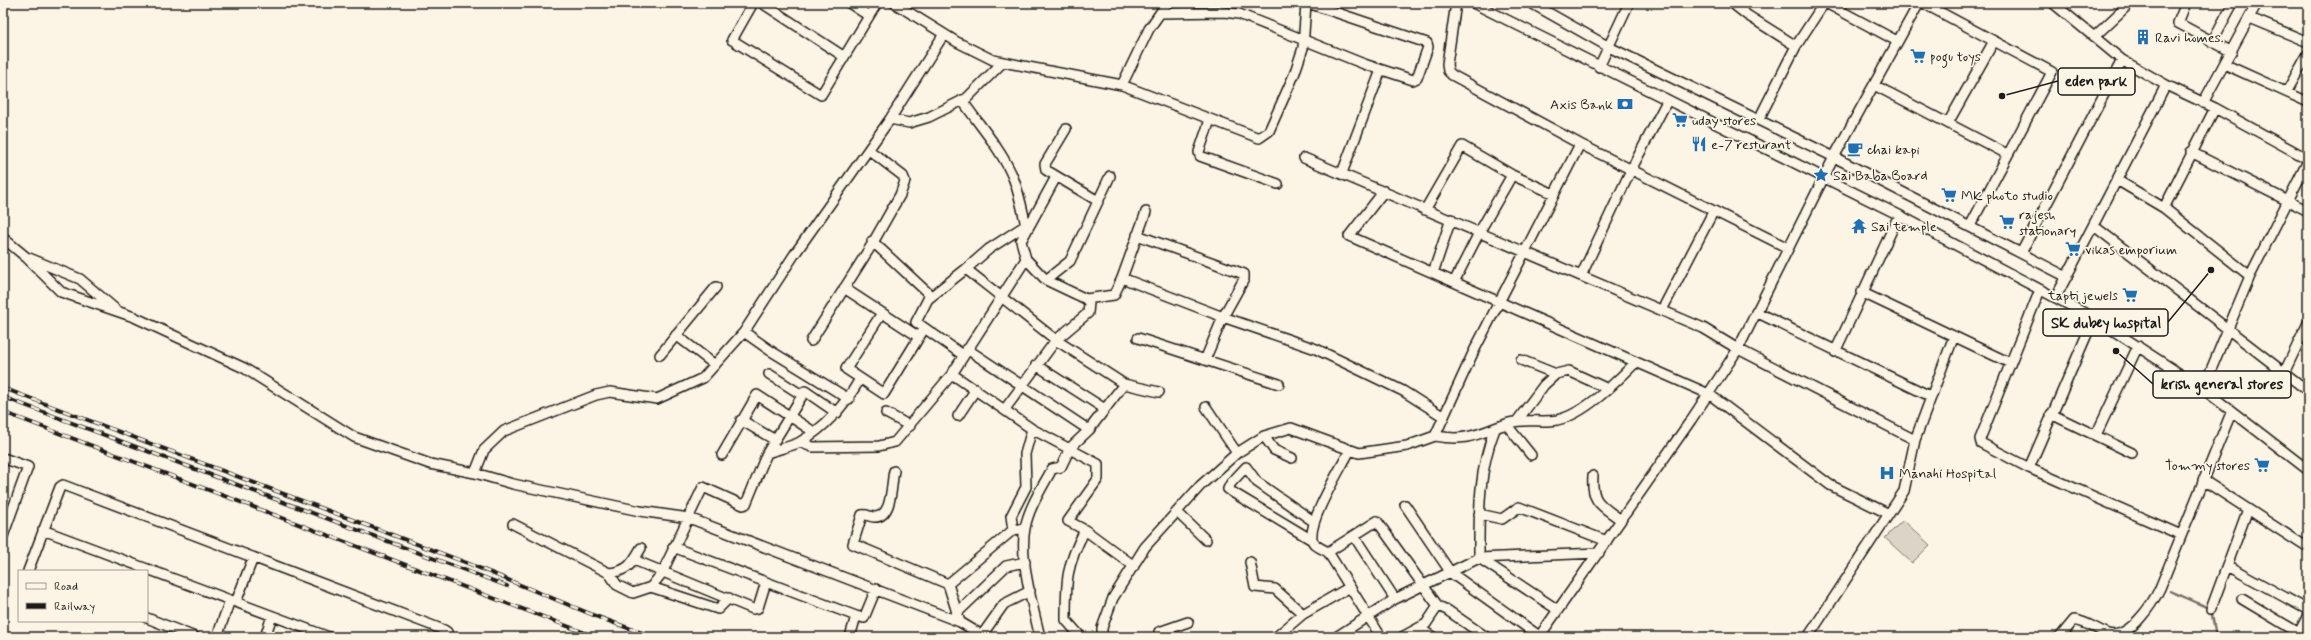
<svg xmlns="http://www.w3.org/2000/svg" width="2311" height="640" font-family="Mynerve,sans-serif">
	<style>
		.green { fill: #dbd5c8; stroke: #7c7872 }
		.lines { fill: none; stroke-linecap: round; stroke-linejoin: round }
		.stream { stroke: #75726c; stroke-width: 2.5 }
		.minor-casing { stroke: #1c1c1c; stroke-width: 12 }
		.minor { stroke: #fcf5e5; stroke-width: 9 }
		.rail-casing { stroke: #1c1c1c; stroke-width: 4 }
		.rail { stroke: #fcf5e5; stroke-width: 2.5; stroke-dasharray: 8; stroke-linecap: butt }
		.labels { text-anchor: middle; stroke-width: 3.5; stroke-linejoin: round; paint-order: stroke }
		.poi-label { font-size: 14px; fill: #1c1c1c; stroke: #fcf5e5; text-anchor: start }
		.leader { fill: none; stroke: #1c1c1c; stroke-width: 1.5 }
		.callout-dot { fill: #1c1c1c; stroke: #fcf5e5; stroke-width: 1.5 }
		.callout { fill: #fcf5e5; stroke: #1c1c1c; stroke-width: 1.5 }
		.callout-label { font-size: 15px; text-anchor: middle; font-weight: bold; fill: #1c1c1c }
	</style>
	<rect width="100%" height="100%" fill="#fcf5e5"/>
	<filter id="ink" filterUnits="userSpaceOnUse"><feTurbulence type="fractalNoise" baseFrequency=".025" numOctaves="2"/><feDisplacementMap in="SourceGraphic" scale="8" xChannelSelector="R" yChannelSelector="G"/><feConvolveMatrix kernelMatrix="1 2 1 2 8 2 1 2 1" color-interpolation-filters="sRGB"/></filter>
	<g filter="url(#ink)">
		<path class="green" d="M1903,520L1930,545L1912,563L1885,538Z"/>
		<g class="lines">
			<path class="stream" d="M2170,591L2211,609L2216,637"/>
			<defs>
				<path id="minor" d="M753,3L732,40L821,95L877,3
					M762,3L843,56
					M849,3L869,16
					M894,3L957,42L993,60L1122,85L1259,138L1269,131L1294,75L1303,48L1306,3
					M1456,3L1447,64L1448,71L1452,75L1580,144L1788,248
					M1473,3L1899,215L2094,318L2203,389L2308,470
					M1531,3L1609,47L1834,157L2067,277
					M1732,3L1747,15L1796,46
					M1826,3L1897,41
					M1923,3L2052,72L1970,226
					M2053,3L2122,60L2166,85L2215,108L2308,159
					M2186,3L2178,23L2232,52
					M1160,13L1224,12L1239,14L1364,64L1413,80L1417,78L1428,47L1427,43L1308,3
					M2250,18L2308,42
					M2094,37L2130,3
					M2212,42L2233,3
					M2224,64L2308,102
					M1599,67L1629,3
					M1122,85L1149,29L1167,3
					M1874,85L2007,154
					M2287,91L2308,54
					M962,100C979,125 1003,151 1014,180C1020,196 1023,213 1027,230
					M2203,103L2257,3
					M890,119L909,123L929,117L967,98L1002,63
					M1759,119L1796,46L1824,3
					M1210,120L1199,152L1200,156L1278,184
					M1948,123L1994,41
					M1066,129L1045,164L1046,170L1098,201
					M2191,152L2308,211
					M1304,158L1703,328L1738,349L1915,440
					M1342,173L1381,70
					M2117,180L2164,208L2250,276
					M1384,191L1349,236L1709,394L1830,485L1889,514
					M2164,208L2215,108
					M1425,210L1462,146L1512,175L1554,194
					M1026,225L989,249L966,269L1056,340L1124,384L1159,392
					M2094,226L2308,391
					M1137,235L1244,274V279L1223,317L1316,349L1403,391L1444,417
					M3,238L26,257L61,292L134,317L244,368L354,437L430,464L475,473L513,484L640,511L689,518L960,622L985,637
					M872,241L929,294L928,299L916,322L963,355
					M2021,253L2122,60
					M29,258L80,279L114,308
					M1433,273L1451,219
					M1581,276L1631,170L1667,101
					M1122,278L1146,212
					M1046,280L1070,261L1110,176
					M1454,282L1480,231L1512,175
					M844,288L919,337
					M2040,290L1980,439L1981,443L2029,468L2181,535
					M1861,292L2010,363
					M2056,297L2166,85
					M928,299L966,269
					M1086,299L1114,295L1122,278L1223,317L1205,360
					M1662,310L1713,212
					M1756,312L1930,396
					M882,313L846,369L884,394L924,329
					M744,332L771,351L849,399
					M676,335L715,365
					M1138,338L1279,384
					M811,341L871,246L900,195L905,181L903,176L869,150
					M967,349L1089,430
					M1835,352L1899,215
					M660,355L716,287
					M1521,360L1556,374L1569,371L1608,389
					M1036,365L1105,409
					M2284,373L2308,323
					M769,374L802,395
					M952,374L1032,429L1098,464V479L1068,521L1085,530L1134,566
					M2203,389L2250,276L2308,161
					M1206,407L1237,453
					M1005,409L1056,340L1088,313L1089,303L1086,299L1046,280L1026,259
					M886,413L910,426
					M2051,414L2132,453
					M958,416L976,389
					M741,420L775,440
					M1517,421L1544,385L1556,374
					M1506,424L1531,455
					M1495,429C1478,471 1479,514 1479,558L1558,610
					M2096,435L2138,346
					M1264,436L1274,450L1292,458
					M1435,436C1469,442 1479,433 1509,423C1525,418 1541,423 1557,420C1585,414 1616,382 1636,362
					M800,442L812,447L879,446L895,442L952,374L1026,259L1021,241L1056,177
					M1350,450C1340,470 1309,519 1312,539C1313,546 1323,549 1328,552L1381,637
					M767,453C778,449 790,447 800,442C826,427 845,405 860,379
					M722,455L757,395L814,432
					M3,458L28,467L3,536
					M2029,468L2094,318
					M894,471C891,483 893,518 874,517C870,517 867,514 862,515L853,544L948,584L960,622
					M475,473L484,450L504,431L596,395L610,392L657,399L703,378L744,332L794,255L890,119L944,34
					M1593,476C1591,503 1602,506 1621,520
					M2203,480L2308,548
					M1405,505L1451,573L1539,636
					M1178,513L1206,540
					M1479,514L1502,519L1519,507L1607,541
					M513,524L609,573L617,585L633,593L651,587L662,573L703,487L743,505L746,504L767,453L805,391L837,413
					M43,530L329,637
					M1013,530L1011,516L1026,487L1025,454L1032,429
					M1354,536L1395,599
					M1312,540L1232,492L1228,489L1231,483L1246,467L1257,482L1313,521
					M673,547L856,616
					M1328,552L1377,521L1438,606L1447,610L1486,637
					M634,560L753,609L758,608L766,582
					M1250,562L1255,587L1275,589L1303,614
					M2228,566L2308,610
					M28,571L60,487L63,485L444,630L447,632L448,637
					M609,573C628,571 632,564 641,548
					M948,584L1013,530L1019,529
					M651,587L718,609L729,598
					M2242,599L2299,633
					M236,602L253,558
					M2211,609L2248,509
					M956,614L1006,566L1025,562
					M147,618L195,637
					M1419,628L1433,637
					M982,635L1004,604L1030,591
					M217,637L230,600
					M265,637L272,616
					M850,637L856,616L864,618L876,589
					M1040,637C1033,607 1019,558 1025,528C1029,507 1042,488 1052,469L1061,467L1070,448L1089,430L1124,384
					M1081,637L1066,620C1066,580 1066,566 1085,530
					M1102,637V628L1113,598L1145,547L1201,485L1237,453L1264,436L1291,428L1359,453L1407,446L1435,436L1473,353L1580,144
					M1159,637V632L1188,622
					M1276,637L1303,614L1350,587
					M1336,637L1395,599L1479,558L1599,553
					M1402,637L1426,624L1438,606
					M1539,637L1691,420L1738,349L1834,157L1919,3
					M1808,637L1904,491L1915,440L1954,336
					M2060,637L2074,620C2088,622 2097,630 2109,634C2129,640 2153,603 2160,588L2231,413
					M2297,637L2308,615"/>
			</defs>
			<use href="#minor" class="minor-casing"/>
			<use href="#minor" class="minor"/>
			<defs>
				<path id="rail" d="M3,388L467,563L598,617L653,637
					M3,397L507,586
					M3,412L596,637"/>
			</defs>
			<use href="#rail" class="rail-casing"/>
			<use href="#rail" class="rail"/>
		</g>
	</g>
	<defs>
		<symbol id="building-bare" viewBox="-9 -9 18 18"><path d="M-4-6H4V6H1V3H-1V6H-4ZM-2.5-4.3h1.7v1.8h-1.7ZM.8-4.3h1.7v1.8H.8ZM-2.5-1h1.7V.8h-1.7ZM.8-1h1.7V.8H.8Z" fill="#1f6fb2" stroke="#fcf5e5" stroke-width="2.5" paint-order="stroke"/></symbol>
		<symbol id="supermarket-bare" viewBox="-9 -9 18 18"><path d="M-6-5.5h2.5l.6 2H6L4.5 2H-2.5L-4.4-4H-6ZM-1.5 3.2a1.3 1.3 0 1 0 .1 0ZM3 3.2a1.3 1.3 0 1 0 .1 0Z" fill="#1f6fb2" stroke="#fcf5e5" stroke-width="2.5" paint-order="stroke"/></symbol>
		<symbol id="bank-bare" viewBox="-9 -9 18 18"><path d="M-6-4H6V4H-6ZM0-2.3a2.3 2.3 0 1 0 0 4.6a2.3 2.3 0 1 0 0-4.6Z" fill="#1f6fb2" stroke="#fcf5e5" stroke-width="2.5" paint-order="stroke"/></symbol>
		<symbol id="restaurant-bare" viewBox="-9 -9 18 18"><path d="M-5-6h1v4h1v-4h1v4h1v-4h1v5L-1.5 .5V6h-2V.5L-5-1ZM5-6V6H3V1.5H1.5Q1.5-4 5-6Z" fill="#1f6fb2" stroke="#fcf5e5" stroke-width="2.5" paint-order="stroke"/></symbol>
		<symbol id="cafe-bare" viewBox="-9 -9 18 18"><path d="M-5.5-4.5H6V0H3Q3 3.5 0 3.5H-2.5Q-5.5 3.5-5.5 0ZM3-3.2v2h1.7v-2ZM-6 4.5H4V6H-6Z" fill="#1f6fb2" stroke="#fcf5e5" stroke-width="2.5" paint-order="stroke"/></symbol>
		<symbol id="sight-bare" viewBox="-9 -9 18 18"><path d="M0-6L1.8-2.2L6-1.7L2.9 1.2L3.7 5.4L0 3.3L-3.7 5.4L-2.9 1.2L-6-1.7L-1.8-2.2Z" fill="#1f6fb2" stroke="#fcf5e5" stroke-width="2.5" paint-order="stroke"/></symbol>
		<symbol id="temple-bare" viewBox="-9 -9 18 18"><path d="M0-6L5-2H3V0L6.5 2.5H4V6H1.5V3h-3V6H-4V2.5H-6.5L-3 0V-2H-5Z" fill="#1f6fb2" stroke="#fcf5e5" stroke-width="2.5" paint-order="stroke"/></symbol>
		<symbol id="hospital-bare" viewBox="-9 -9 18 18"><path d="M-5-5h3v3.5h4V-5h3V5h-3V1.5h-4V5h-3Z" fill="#1f6fb2" stroke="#fcf5e5" stroke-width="2.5" paint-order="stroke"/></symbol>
	</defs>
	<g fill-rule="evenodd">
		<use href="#building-bare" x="2132" y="26" width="22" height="22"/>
		<use href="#supermarket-bare" x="1907" y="45" width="22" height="22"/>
		<use href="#bank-bare" x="1614" y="93" width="22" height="22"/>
		<use href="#supermarket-bare" x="1669" y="109" width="22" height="22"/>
		<use href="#restaurant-bare" x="1688" y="133" width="22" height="22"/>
		<use href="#cafe-bare" x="1844" y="138" width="22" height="22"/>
		<use href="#sight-bare" x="1810" y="164" width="22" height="22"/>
		<use href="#supermarket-bare" x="1938" y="184" width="22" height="22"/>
		<use href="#supermarket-bare" x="1996" y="211" width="22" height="22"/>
		<use href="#temple-bare" x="1848" y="215" width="22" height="22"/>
		<use href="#supermarket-bare" x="2062" y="238" width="22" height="22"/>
		<use href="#supermarket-bare" x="2119" y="284" width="22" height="22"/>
		<use href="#supermarket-bare" x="2251" y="454" width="22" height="22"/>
		<use href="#hospital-bare" x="1876" y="462" width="22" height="22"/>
	</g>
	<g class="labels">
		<g class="poi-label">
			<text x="2155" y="42">Ravi homes.</text>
			<text x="1930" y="61">pogu toys</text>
			<text x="1613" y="109" text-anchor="end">Axis Bank</text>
			<text x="1692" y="125">uday stores</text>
			<text x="1711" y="149">e-7 resturant</text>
			<text x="1867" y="154">chai kapi</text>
			<text x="1833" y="180">Sai Baba Board</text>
			<text x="1961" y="200">MK photo studio</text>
			<text x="2019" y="219">rajesh<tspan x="2019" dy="16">stationary</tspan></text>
			<text x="1871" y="231">Sai temple</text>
			<text x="2085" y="254">vikas emporium</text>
			<text x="2118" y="300" text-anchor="end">tapti jewels</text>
			<text x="2250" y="470" text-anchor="end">Tommy stores</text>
			<text x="1899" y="478">Manahi Hospital</text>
		</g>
	</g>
	<path class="leader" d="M2002 96L2058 81M2211 270L2168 322M2116 351L2153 384"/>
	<g class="callout-dot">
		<circle cx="2002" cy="96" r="4"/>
		<circle cx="2211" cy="270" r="4"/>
		<circle cx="2116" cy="351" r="4"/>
	</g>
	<g class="callout">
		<rect x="2058" y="68" width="77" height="27" rx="4"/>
		<rect x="2043" y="309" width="125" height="27" rx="4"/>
		<rect x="2153" y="371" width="138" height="27" rx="4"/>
	</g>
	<g class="callout-label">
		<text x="2096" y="86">eden park</text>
		<text x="2106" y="328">SK dubey hospital</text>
		<text x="2222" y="389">krish general stores</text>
	</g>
	<rect width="2311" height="640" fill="none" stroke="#fcf5e5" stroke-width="16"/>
	<rect x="8" y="8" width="2295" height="624" fill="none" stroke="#1c1c1c" stroke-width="1.5" filter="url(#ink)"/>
	<rect x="18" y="570" width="130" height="52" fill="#fcf5e5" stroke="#a29e95"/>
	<rect x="26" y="583" width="20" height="6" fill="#fcf5e5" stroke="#a29e95"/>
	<text x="54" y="590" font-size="12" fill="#1c1c1c">Road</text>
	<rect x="26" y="603" width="20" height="6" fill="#1c1c1c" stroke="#a29e95"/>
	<text x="54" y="610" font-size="12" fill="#1c1c1c">Railway</text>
</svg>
